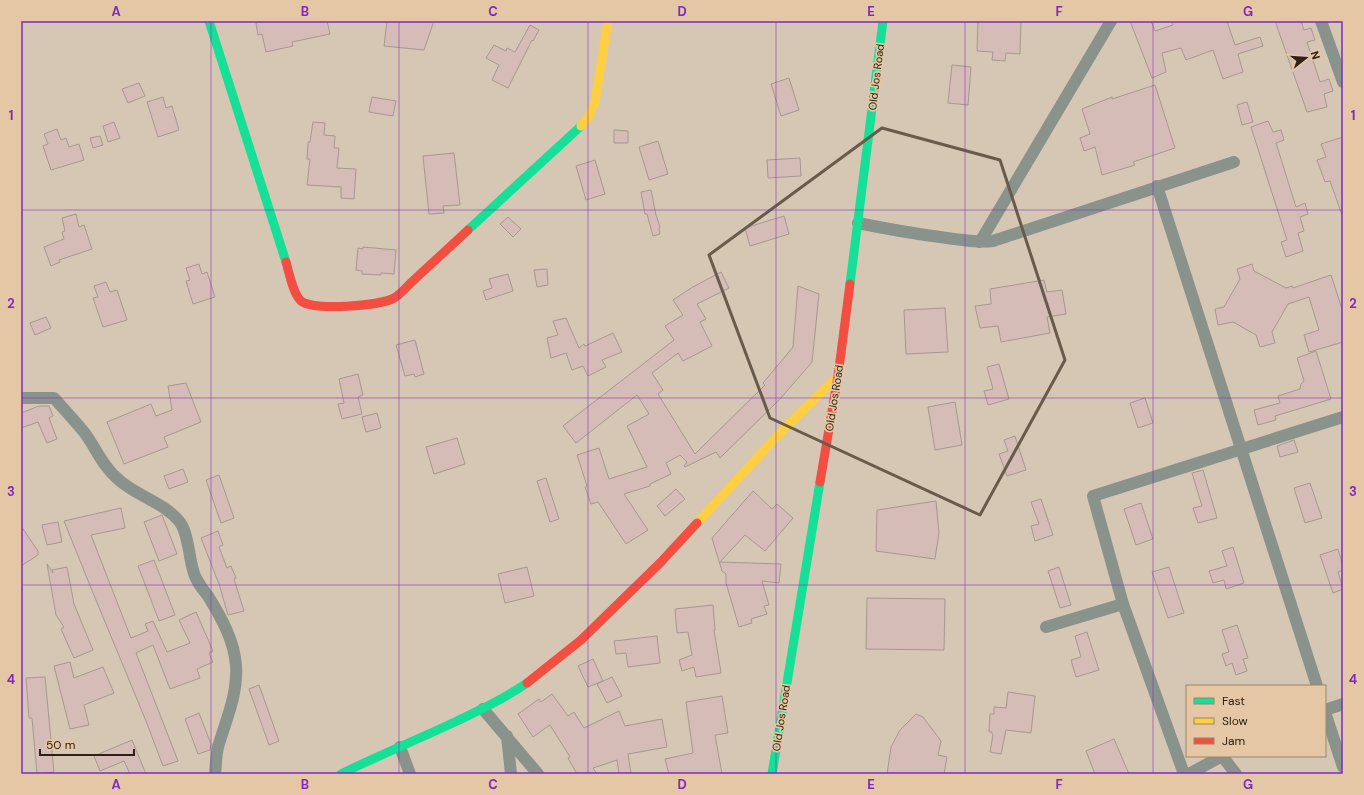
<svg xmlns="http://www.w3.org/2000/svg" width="1364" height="795" font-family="'DM Sans',sans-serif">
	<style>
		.building { fill: #d6bcb7; stroke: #a79790 }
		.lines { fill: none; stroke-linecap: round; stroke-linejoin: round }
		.street { stroke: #8a928c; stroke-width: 12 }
		.fast { stroke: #16e098; stroke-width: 9 }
		.slow { stroke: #ffcf43; stroke-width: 9 }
		.jam { stroke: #f24e42; stroke-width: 9 }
		.marked { fill: none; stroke: #685b4c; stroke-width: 3; stroke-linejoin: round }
		.grid { fill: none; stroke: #7b2cbf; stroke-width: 1; stroke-opacity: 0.55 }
		.labels { text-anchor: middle; stroke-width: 3.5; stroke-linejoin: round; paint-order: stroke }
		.street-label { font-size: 11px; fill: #2c2114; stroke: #e5c7a5 }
		.neatline { fill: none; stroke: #7b2cbf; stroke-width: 1.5 }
		.grid-label { font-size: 13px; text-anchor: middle; font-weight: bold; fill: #7b2cbf }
	</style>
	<rect width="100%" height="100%" fill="#d6c6b4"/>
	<path class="building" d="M261,21H327L330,34L292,42L293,46L266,52L262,34L258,35L256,23L261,22Z
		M387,21H434L424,50L384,46Z
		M978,21H1021L1020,54L1006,53L1005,61L992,60L993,52L977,51Z
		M1130,21H1151L1155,31L1173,25L1171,21H1227L1235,45L1260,37L1263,46L1238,54L1243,72L1223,79L1213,50L1186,60L1181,48L1162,53L1166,72L1152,78Z
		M1275,21H1301L1304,30L1311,28L1315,40L1307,42L1320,82L1329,79L1333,91L1324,94L1327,107L1307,112Z
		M530,25L539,30L533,41L532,40L508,88L492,80L499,65L486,58L494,45L506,51L507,48L515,52Z
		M952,65L971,67L968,105L948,103Z
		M789,78L799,110L781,116L771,84Z
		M139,83L145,96L128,103L122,89Z
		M1155,85L1175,148L1133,162L1135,165L1102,175L1095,147L1084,151L1080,138L1090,134L1082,109L1112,97V99Z
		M163,97L166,108L172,106L179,130L158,137L147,102Z
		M372,97L396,101L393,116L369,112Z
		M1247,102L1253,122L1242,125L1237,105Z
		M1268,121L1273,132L1281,130L1284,140L1276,143L1296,207L1305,203L1308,214L1300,217L1304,231L1298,233L1303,251L1286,257L1281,242L1287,240L1251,127Z
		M114,122L120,138L108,142L103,126Z
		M313,122L325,123L324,135L335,136L334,148H339L337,168L356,169L354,199L341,198V187L307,185L310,159H307L308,142H310Z
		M57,129L61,140L66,138L69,147L79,144L84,160L51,170L43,146L48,144L44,134Z
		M614,130L628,131V143H614Z
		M100,136L103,145L93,148L90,138Z
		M1343,137V215H1342L1330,181L1325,182L1317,160L1326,157L1321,144Z
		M658,141L668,174L649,180L639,147Z
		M454,153L460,205L443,206L444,213L429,214L423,156Z
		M800,158L801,176L768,178L767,160Z
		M595,160L605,194L586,200L576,166Z
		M651,190L656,215L660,227L659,228L660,234L653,236L647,214H645L641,192Z
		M76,214L79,227L84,225L92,249L59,260L60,262L51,266L44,247L64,239L62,232L65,231L62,218Z
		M784,216L789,234L750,246L745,228Z
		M508,217L521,229L513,237L500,224Z
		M363,247L396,250L394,274L381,273V275L362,274V271L356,270L358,248L363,249Z
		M199,264L202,274L207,272L215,297L193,304L186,281L190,280L186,268Z
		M1252,264L1254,271L1286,288L1292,286L1293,288L1331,275L1343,312V342L1309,352L1304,335L1319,330L1309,297L1288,304L1272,332L1275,343L1260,347L1256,335L1233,322L1218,325L1215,309L1224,307L1240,279L1237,269Z
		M547,269L548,285L537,287L534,270Z
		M721,272L729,288L697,304L706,319L700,322L712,346L683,361L678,353L652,373L663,390L658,394L695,454L765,385L763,383L793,347L798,286L819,294L812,362L780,399L720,458L716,452L685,467L684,466L687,462L680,455L666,463L671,474L650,484V486L624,494L648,530L626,544L598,502L591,504L585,487L587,486L577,455L599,448L609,479L647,467L627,426L649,414L637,395L576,443L563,426L674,340L665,326L683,315L673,300L691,288Z
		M508,274L513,291L486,300L483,291L492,288L489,279Z
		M1044,280L1047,292L1062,290L1066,314L1047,317L1050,333L1001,342L998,326L980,328L975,306L991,304L990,289Z
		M106,282L110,292L117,290L127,320L103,327L93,298L98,297L94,286Z
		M945,308L948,352L906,354L904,310Z
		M46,317L51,328L35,335L30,323Z
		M566,318L579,348L584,344L585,346L613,333L622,352L602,360L606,367L588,376L583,366L572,370L566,353L551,358L547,338L558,335L553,321Z
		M415,340L424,374L415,377L414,374L405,376L396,345Z
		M1316,351L1331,399L1275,416L1276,420L1258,425L1254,410L1280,403L1278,396L1300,389L1301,384L1304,381L1297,358Z
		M999,364L1009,399L988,405L984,391L993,389L987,367Z
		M358,374L363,395L358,397L362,414L342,419L338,404L344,403L339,379Z
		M186,383L201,422L164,437L168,447L124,464L107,422L151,404L156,416L172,410L168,386Z
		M1145,398L1153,423L1138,428L1130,403Z
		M955,402L962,445L935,450L928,407Z
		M39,406H49L53,416L49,418L57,439L47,443L38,422L21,428V413Z
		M377,413L381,428L366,432L362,417Z
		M1015,436L1026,470L1007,476L999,454L1008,451L1004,440Z
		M457,438L465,464L434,474L426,447Z
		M1294,440L1298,452L1280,457L1277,446Z
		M183,469L188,482L169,489L164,476Z
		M1203,470L1217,518L1198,523L1193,508L1202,506L1192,473Z
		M219,475L234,518L221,523L206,480Z
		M546,478L559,519L550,522L537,481Z
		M1310,483L1322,518L1305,523L1294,488Z
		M676,489L685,499L665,516L657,506Z
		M753,491L772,509L777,504L793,518L765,551L745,535L720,562L781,564L779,583L762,581L769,605L764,606L767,614L751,619L752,623L739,627L726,583V574L722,571L712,538Z
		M1041,499L1053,535L1035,541L1031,526L1039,524L1031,502Z
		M936,501L939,533L935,559L876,551L877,510Z
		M1141,503L1153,539L1136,545L1124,509Z
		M121,508L125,528L91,535L131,638L148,631L145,624L153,621L167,652L190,643L179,620L196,612L213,651L209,653L213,662L197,669L200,678L170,689L153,645L136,653L178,761L163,766L146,721L91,588L64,521Z
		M162,515L177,554L159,561L144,522Z
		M58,522L62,542L47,545L42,525Z
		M21,526L38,551V555L21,566Z
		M218,531L223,545L219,547L227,568L231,566L236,578L234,579L244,611L228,615L219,584L201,538Z
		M1233,547L1244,583L1226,589L1224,580L1213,583L1209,571L1227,566L1222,551Z
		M1338,549L1343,566V570L1338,572L1343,589L1333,593L1320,555Z
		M154,560L175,615L159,621L138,566Z
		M47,564L53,573L52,570L67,567L74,604L93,650L74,658L61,629L64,627L56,615Z
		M527,567L534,596L505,603L498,574Z
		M1059,567L1071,605L1060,608L1048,571Z
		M1169,567L1184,613L1168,618L1152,572Z
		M867,598L945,599L944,650L866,649Z
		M713,605L715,630H714L721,673L696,677L694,667L682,671L679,660L692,655L688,632L677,633L675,609Z
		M1237,625L1248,658L1243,659L1247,671L1236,675L1232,663L1226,666L1222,654L1229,652L1222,630Z
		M1087,632L1099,670L1076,677L1071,660L1081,657L1075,636Z
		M657,636L660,663L628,667L626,653L616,654L614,641Z
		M593,659L603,681L588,687L578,666Z
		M70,662L74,678L103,667L114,693L84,705L89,725L70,729L54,666Z
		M45,677L54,772L37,774L32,718H29L26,678Z
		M612,677L622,696L607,703L597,684Z
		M259,685L279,741L269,745L249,689Z
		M1008,692L1035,696L1031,733L1006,730L1001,754L990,752L993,735L992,734V732H989L990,714H994V707L1006,708Z
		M552,694L568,716L574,712L584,728L619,711L625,726L662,719L667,747L628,754L631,774H619L617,760L593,768L597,774H577L568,758L570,757L550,725L533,737L518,714L539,699L541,702Z
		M722,696L728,733L715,735L722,774H669L665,759L693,753L686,702Z
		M199,713L211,744L210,750L198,754L185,719Z
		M916,714L923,717L941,741L938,755L947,757L944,774H887L891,747L900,730Z
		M1114,739L1129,774H1095L1086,751Z
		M132,740L146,774H130L124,761L100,771L94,756Z"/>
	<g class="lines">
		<path class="street" d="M1321,21L1343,82
			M1157,186L1317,686
			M858,223C887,229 916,234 947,238C962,240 977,243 993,241L1234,162
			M980,242L1111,21
			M21,398H54C64,409 74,420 84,432C96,448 103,467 119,480C137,496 163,502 179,521C188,531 189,557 193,570C195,580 202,588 208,596C221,617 234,640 236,665C238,694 226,720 218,747C216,756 216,765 215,774
			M1046,627L1123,604
			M483,709L538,774
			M1325,710L1343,704
			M1325,712L1343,767
			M507,736L511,774
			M400,747L410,774
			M1222,756L1236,774
			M1184,774L1123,604L1093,496L1343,417
			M1189,774L1222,756"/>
		<path class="fast" d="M209,21L286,262
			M468,230L581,126
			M850,284L883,21
			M341,774C379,755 419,739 457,721C482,709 505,698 527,683
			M772,774L820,482"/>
		<path class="slow" d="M581,126L588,118L595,102L608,21
			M697,523L781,432L838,376"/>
		<path class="jam" d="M286,262C289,272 293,294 301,301C313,311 380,306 394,298C401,294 408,285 414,280C432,263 450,247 468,230
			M820,482L838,376L850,284
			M527,683L581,640L660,563L697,523"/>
	</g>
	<path class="marked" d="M882,128L1000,160L1065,360L980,515L770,418L709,255Z"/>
	<path class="grid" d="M211,21V774M399,21V774M588,21V774M776,21V774M965,21V774M1153,21V774M21,210H1343M21,398H1343M21,585H1343"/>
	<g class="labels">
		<g class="street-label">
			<text transform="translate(876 77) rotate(-83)" y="4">Old Jos Road</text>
			<text transform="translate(834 398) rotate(-81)" y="4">Old Jos Road</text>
			<text transform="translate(781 718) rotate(-81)" y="4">Old Jos Road</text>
		</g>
	</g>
	<rect width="1364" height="795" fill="none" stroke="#e5c7a5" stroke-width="44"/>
	<rect x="1186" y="685" width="140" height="72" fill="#e5c7a5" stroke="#9b856b"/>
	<rect x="1194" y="698" width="20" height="6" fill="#16e098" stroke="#9b856b"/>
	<text x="1222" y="705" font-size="12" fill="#2c2114">Fast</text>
	<rect x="1194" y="718" width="20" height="6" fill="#ffcf43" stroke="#9b856b"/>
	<text x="1222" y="725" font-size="12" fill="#2c2114">Slow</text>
	<rect x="1194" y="738" width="20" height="6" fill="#f24e42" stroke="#9b856b"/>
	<text x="1222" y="745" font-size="12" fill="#2c2114">Jam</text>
	<g transform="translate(1306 58) rotate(73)" stroke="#e5c7a5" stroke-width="3" paint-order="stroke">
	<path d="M0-3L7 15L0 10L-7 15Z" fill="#2c2114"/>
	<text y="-6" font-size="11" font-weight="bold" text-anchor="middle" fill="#2c2114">N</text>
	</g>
	<path d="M40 749v6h94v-6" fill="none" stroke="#2c2114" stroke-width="2"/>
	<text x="46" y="749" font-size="12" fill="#2c2114" stroke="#e5c7a5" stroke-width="3" paint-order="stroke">50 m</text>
	<rect x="22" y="22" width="1320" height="751" class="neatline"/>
	<g class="grid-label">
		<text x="116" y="16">A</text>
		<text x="305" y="16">B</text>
		<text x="493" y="16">C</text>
		<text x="682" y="16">D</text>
		<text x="871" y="16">E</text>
		<text x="1059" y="16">F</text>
		<text x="1248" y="16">G</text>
		<text x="11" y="120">1</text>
		<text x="1353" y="120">1</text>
		<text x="11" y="308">2</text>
		<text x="1353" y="308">2</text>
		<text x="11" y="496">3</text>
		<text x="1353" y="496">3</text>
		<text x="11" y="684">4</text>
		<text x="1353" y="684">4</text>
		<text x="116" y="789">A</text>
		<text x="305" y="789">B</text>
		<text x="493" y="789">C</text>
		<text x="682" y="789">D</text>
		<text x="871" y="789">E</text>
		<text x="1059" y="789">F</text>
		<text x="1248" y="789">G</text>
	</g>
</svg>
